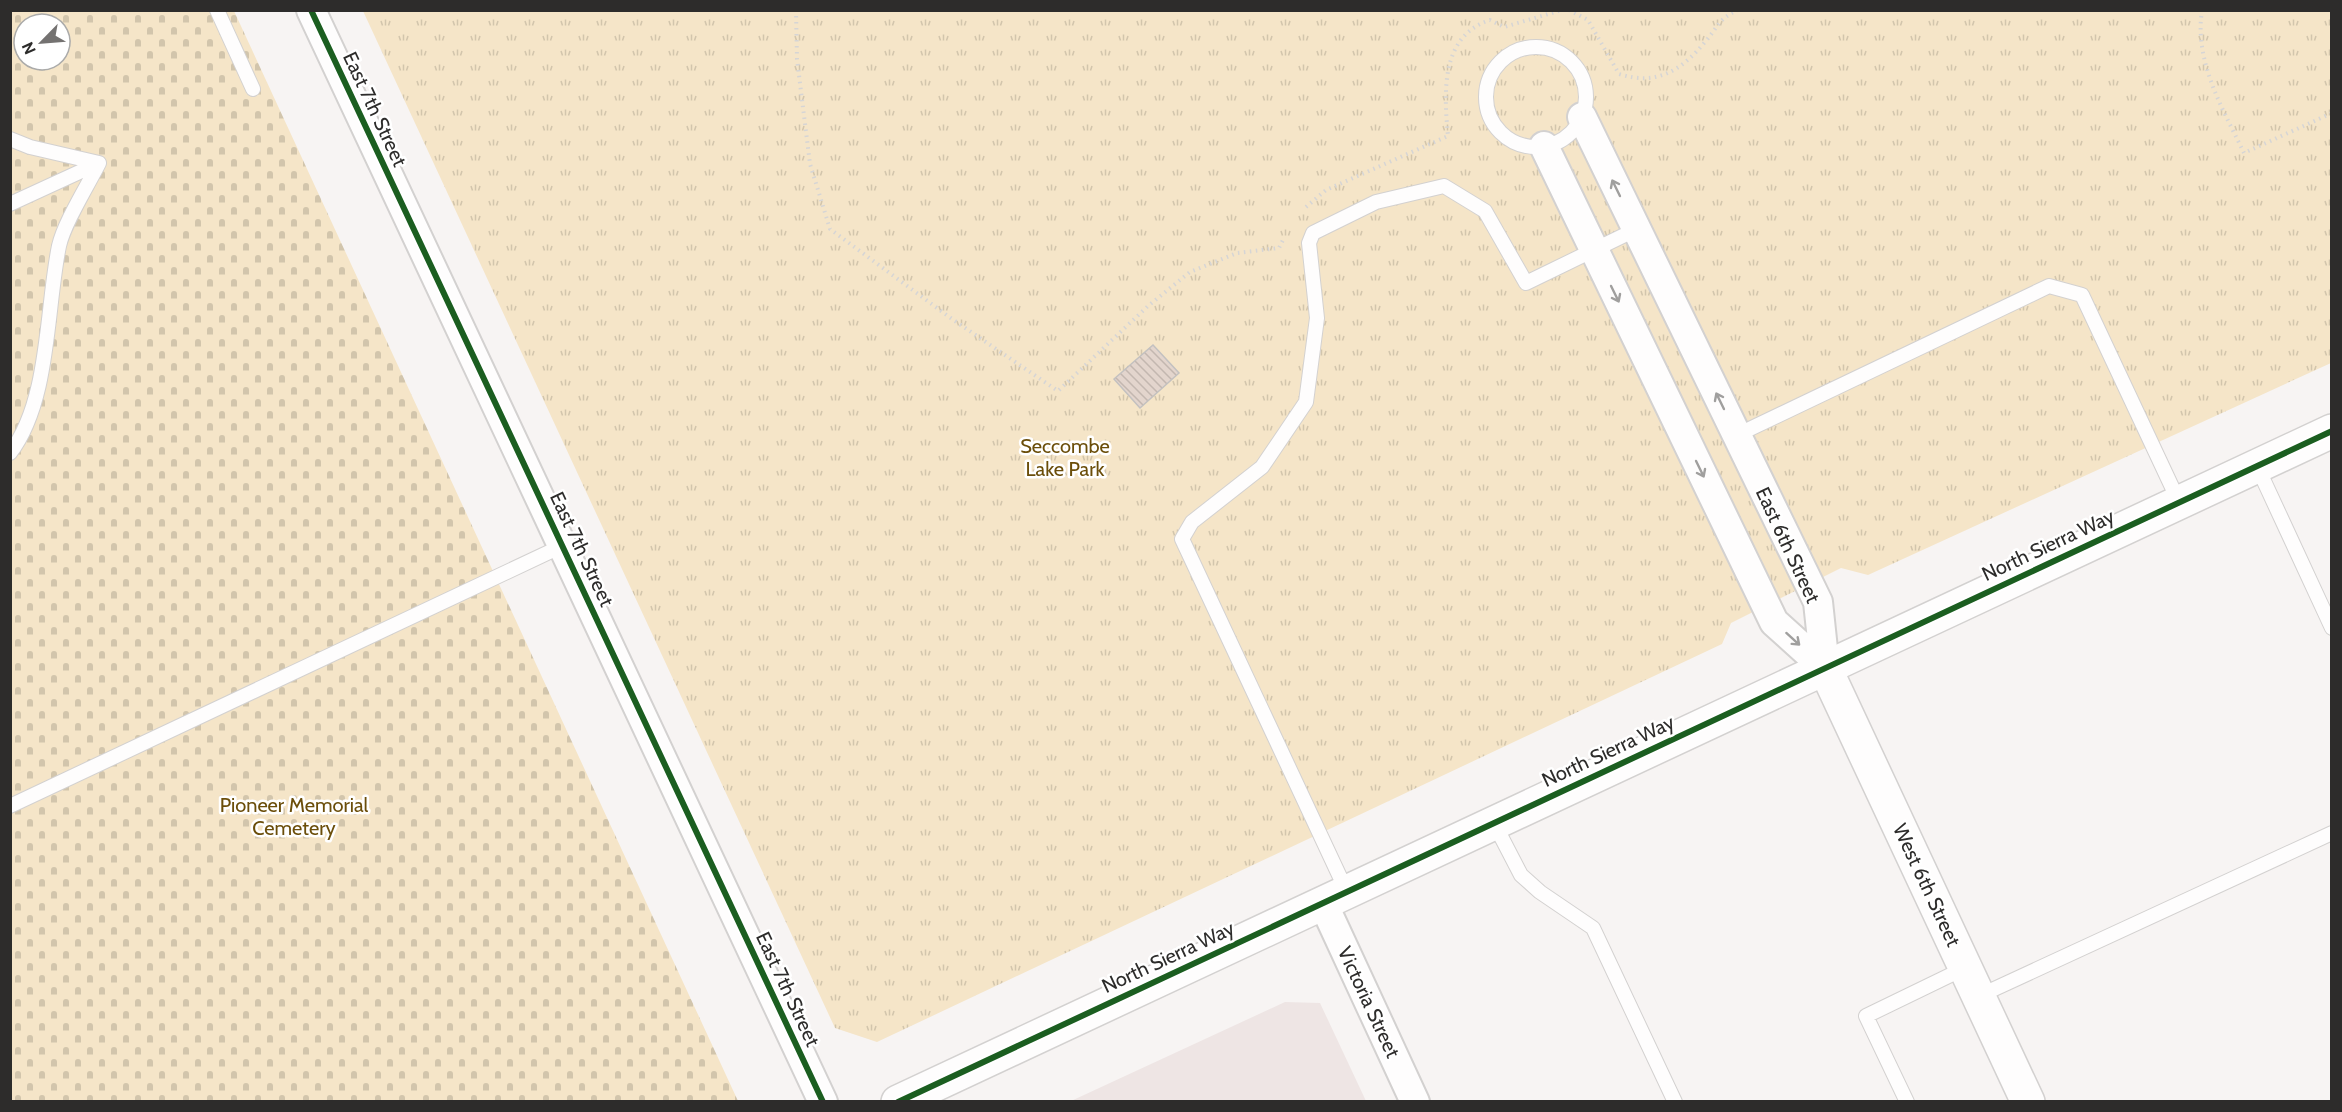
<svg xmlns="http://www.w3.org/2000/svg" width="2342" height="1112" font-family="Cabin,sans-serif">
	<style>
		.built { fill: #eee5e4 }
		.grass { fill: url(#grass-tufts) }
		.cemetery { fill: url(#cemetery-stones); fill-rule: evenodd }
		.building { fill: url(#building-back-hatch); stroke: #c3c1c0; stroke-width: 1.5 }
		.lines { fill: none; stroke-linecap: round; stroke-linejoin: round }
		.service-casing { stroke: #d3d1d0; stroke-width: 16 }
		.minor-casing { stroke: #d3d1d0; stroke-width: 32 }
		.tertiary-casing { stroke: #d3d1d0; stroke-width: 36 }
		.path { stroke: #d6d5d5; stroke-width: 4; stroke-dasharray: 1.5 4.5; stroke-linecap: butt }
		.service { stroke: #fefdfd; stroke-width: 14 }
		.minor { stroke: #fefdfd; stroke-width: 28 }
		.tertiary { stroke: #fefdfd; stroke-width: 33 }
		.cycleway-casing { stroke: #fff; stroke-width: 10 }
		.cycleway { stroke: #1b5e20; stroke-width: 6 }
		.oneway { stroke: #a09f9e }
		.labels { text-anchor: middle; stroke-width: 5; stroke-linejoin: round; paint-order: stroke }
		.street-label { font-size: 20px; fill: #2d2c2b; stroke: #fff }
		.park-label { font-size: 20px; fill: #6b4e0a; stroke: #fff }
	</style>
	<defs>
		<pattern id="grass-tufts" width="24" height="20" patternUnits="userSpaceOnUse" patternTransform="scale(1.5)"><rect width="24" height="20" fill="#f5e5c8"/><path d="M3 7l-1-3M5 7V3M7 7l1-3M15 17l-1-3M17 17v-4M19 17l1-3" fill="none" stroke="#d2c5ac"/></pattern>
		<pattern id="cemetery-stones" width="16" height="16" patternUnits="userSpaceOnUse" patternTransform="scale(1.5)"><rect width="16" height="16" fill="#f5e5c8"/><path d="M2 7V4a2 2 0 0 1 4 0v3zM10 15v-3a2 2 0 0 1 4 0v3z" fill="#d2c5ac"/></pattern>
		<pattern id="building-back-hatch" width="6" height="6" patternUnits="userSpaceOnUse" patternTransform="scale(1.5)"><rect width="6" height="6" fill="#e3d5cd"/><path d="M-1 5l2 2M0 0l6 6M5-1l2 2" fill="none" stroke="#c3b7b0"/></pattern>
	</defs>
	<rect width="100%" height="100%" fill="#f7f4f3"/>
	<path class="built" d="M1285,1002L1320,1003L1366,1101H1071Z"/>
	<path class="grass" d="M363,11H2331V363L1868,575L1841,568L1731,623L1722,644L877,1042L835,1028Z"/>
	<path class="cemetery" d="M10,11H234L738,1101H11ZM24,24H60V60H24Z"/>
	<path class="building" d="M1153,345L1179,373L1140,408L1114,379Z"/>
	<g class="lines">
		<defs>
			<path id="service" d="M217,10L253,89
				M1486 97a50 50 0 1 1 100 0a50 50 0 1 1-100 0Z
				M10,139L30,147L99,163
				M10,204L99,163
				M1737,435L2049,286L2082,295L2179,502
				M10,453C50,401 46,309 59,246C64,223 88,185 99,163
				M2257,466L2332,628
				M10,806L562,546
				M1494,823L1521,875L1540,892L1593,928L1675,1102
				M1347,892L1182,539L1192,522L1262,467L1306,402L1317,318L1309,243L1313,233L1376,202L1444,186L1485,211L1526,283L1637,229
				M1979,996L2332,833
				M1907,1102L1866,1016L1965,968"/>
			<path id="minor" d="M311,10L823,1102
				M1582,117L1818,602L1825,668
				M1544,146L1774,622L1825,668
				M1323,903L1415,1102"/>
			<path id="tertiary" d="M1825,668L2028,1102
				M898,1102L2332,431"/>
		</defs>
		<use href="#service" class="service-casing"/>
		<use href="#minor" class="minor-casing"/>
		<use href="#tertiary" class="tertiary-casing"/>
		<path class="path" d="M796,10L797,59L810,164L830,229L952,319L1058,391L1148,306L1190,272L1237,253L1279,248L1283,240
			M1569,10L1588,20L1619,74C1656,86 1681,71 1705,42C1718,27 1718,19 1738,10
			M2202,10C2194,62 2223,109 2244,153L2332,113
			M1306,207L1326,190L1448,136C1444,93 1440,36 1490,20L1504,27L1562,10"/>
		<use href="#service" class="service"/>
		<use href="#minor" class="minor"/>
		<use href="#tertiary" class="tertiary"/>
		<defs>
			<path id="cycleway" d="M311,10L823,1102
				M898,1102L2332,431"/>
		</defs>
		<use href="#cycleway" class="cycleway-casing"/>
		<use href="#cycleway" class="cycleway"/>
	</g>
	<defs><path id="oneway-shaft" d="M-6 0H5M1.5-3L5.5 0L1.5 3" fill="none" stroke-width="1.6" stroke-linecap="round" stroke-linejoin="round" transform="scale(1.5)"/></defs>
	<g class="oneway">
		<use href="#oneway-shaft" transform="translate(1616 188) rotate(-116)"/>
		<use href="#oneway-shaft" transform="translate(1615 294) rotate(64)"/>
		<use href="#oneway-shaft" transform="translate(1720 401) rotate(-116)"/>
		<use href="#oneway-shaft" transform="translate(1700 469) rotate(64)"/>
		<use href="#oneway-shaft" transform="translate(1793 639) rotate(42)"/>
	</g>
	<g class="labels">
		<g class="street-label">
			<text transform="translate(375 109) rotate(65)" y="7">East 7th Street</text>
			<text transform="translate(1788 545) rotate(65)" y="7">East 6th Street</text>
			<text transform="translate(2048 545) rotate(-25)" y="7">North Sierra Way</text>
			<text transform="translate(582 549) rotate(65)" y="7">East 7th Street</text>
			<text transform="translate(1608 751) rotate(-25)" y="7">North Sierra Way</text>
			<text transform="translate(1927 885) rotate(65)" y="7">West 6th Street</text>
			<text transform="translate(1168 957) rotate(-25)" y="7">North Sierra Way</text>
			<text transform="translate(788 989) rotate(65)" y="7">East 7th Street</text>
			<text transform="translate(1369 1002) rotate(65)" y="7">Victoria Street</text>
		</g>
		<g class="park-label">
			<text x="1065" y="453">Seccombe<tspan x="1065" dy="23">Lake Park</tspan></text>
			<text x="294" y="812">Pioneer Memorial<tspan x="294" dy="23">Cemetery</tspan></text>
		</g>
	</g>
	<rect width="2342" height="1112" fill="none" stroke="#2d2c2b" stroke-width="24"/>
	<g transform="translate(42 42) rotate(245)"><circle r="28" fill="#ffffff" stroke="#ababaa" stroke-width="1.5"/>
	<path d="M0-4.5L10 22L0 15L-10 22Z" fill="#747271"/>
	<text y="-9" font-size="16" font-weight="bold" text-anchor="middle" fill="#2d2c2b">N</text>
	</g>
</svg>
